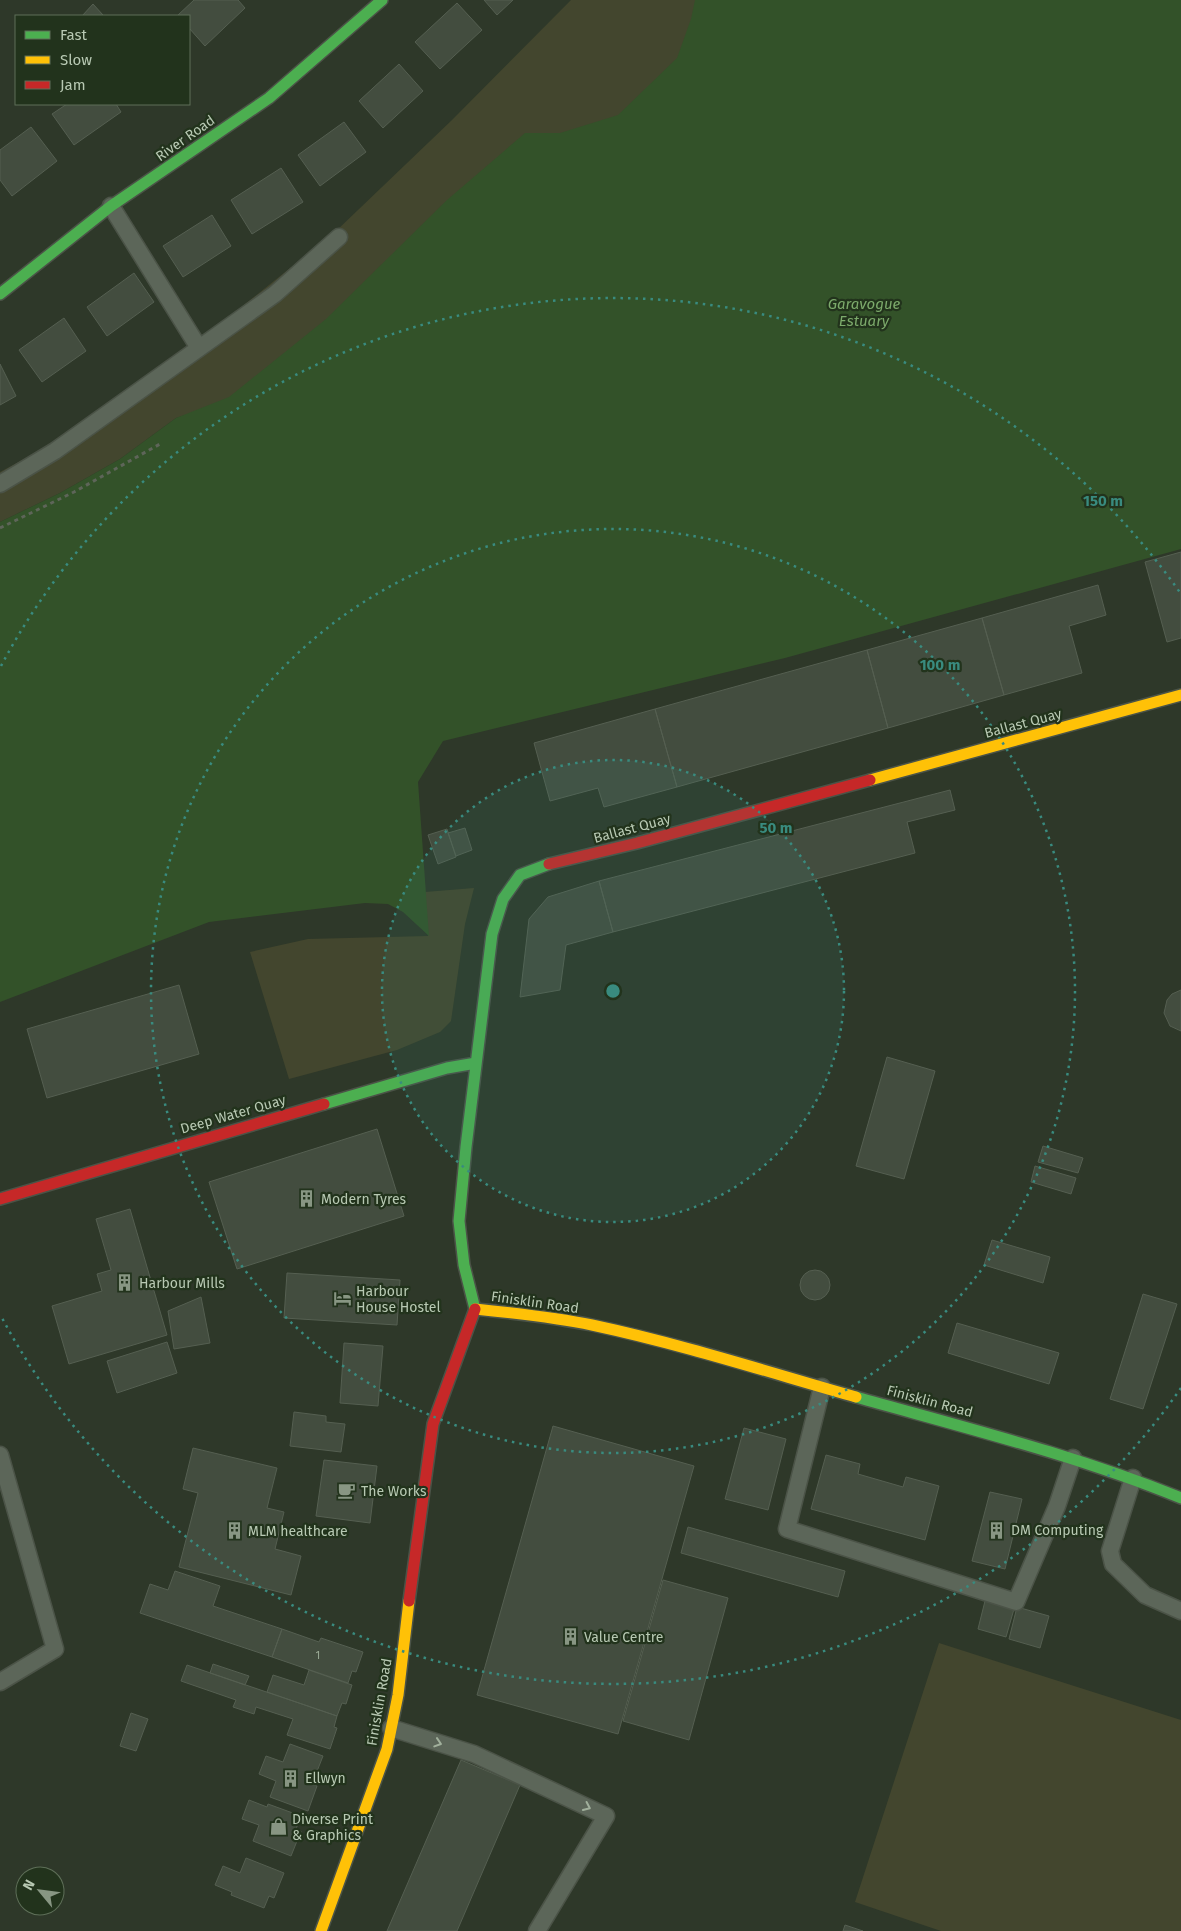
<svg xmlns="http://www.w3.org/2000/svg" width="1181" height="1931" font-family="'Fira Sans',sans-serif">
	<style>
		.green { fill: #43462e }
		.water { fill: #335229 }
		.building { fill: #434d3f; stroke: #555f51 }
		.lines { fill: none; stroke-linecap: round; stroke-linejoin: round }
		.lane-casing { stroke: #4b5347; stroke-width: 19 }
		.fast-casing { stroke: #4b5347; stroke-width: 14 }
		.slow-casing { stroke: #4b5347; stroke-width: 14 }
		.jam-casing { stroke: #4b5347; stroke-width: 14 }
		.path { stroke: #5e6559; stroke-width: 3; stroke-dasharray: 4 4; stroke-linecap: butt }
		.lane { stroke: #5c6659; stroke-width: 16 }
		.fast { stroke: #4caf50; stroke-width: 11 }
		.slow { stroke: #ffc107; stroke-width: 11 }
		.jam { stroke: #c62828; stroke-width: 11 }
		.oneway { stroke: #a1b09c }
		.ring { fill: none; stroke: #398b7f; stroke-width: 2.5; stroke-dasharray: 2.5 5 }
		.labels { text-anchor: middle; stroke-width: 4.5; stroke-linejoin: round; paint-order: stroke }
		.number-label { font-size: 11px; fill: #9baa96 }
		.street-label { font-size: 14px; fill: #b8c9b3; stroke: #22331c }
		.poi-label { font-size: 14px; fill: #b8c9b3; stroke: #22331c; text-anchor: start }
		.water-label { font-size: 15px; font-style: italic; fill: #7caa6b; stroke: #22331c }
		.centre { fill: #398b7f; stroke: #22331c; stroke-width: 2.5 }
		.ring-label { font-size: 15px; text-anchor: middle; font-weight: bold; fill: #398b7f; stroke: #22331c; stroke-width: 4.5; stroke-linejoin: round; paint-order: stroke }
	</style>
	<rect width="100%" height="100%" fill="#2e3829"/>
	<path class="green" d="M571,0H1181L273,387L176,418L120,459L60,493L0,522V472L52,444L214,329L335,232L452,120Z
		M474,888L465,924L451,1021L440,1032L397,1050L289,1079L250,952L308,939L428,936L425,892Z
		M939,1643L1181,1720V1931H941L855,1902Z"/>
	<path class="water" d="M695,0H1181V549L785,658L443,741L418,782L429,936L403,912L388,904L365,903L209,922L0,1002V522L60,493L120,459L176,418L229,397L326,319L447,200L525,133H560L618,115L677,58L691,19Z"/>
	<path class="building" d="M194,0H238L245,8L205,46L189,28V16H177Z
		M484,0H513L497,15Z
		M457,3L482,30L440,69L415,42Z
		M93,4L103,15L102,16H82Z
		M399,64L423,91L383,128L359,101Z
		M67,104H116L121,112L74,145L52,114Z
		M344,122L366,152L320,186L298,155Z
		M31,127L57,161L12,196L0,180V150Z
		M281,168L303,202L252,234L231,200Z
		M212,215L231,246L183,277L163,246Z
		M134,273L154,302L107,336L87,307Z
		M64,318L86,351L42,382L19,350Z
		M0,364L16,396L0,405Z
		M1181,552V638L1167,642L1145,562Z
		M1098,585L1106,615L1069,626L1082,673L1004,695L982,618Z
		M982,618L1004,695L888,728L867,650Z
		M867,650L888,728L677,787L655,709Z
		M655,709L677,787L604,807L598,788L550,801L534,743Z
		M950,790L955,810L907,822L915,853L613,932L599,881Z
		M465,828L472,850L456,856L448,833Z
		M447,829L456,857L438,864L428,835Z
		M599,881L613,932L566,945L560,990L520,997L529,919L548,897Z
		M179,985L199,1054L47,1098L27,1029Z
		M1181,990V1031L1170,1026L1164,1013L1167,1000L1172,994Z
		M887,1057L935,1071L904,1179L856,1166Z
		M377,1129L404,1216L237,1269L209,1182Z
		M1043,1146L1083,1158L1078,1173L1038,1162Z
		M1035,1166L1076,1178L1071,1194L1031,1182Z
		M130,1209L167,1335L69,1364L52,1306L102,1291L97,1274L111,1270L96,1219Z
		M992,1240L1050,1257L1043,1283L984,1265Z
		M800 1285a15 15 0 1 1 30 0a15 15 0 1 1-30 0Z
		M287,1273L400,1280L397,1325L284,1318Z
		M1143,1294L1177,1304L1143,1409L1110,1399Z
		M201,1297L210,1343L174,1349L168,1311Z
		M957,1323L1059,1353L1049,1384L948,1353Z
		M167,1342L177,1373L117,1393L107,1361Z
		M344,1343L383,1346L378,1406L340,1403Z
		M294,1412L326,1416V1422L345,1424L341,1452L290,1446Z
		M553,1426L694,1466L618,1734L477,1695Z
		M744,1428L786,1439L768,1510L725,1499Z
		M193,1448L277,1468L267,1508L284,1512L275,1549L301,1556L291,1595L179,1567L198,1493L183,1489Z
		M826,1455L860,1464L858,1474L903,1487L906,1477L939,1486L925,1540L811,1509Z
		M324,1460L377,1466L370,1523L316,1516Z
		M990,1492L1022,1499L1005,1569L972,1561Z
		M688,1527L845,1571L838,1597L681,1553Z
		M175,1571L220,1586L213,1606L282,1629L272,1657L140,1613L150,1584L168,1590Z
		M663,1580L728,1598L689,1740L623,1721Z
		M985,1601L1014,1609L1006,1637L978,1629Z
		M1017,1607L1049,1616L1040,1648L1009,1639Z
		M282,1629L319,1642L321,1638L363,1652L356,1672L352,1671L348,1683L272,1657Z
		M213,1664L249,1676L245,1685L210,1673Z
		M187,1665L337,1716L334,1727L337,1728L330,1749L287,1735L293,1719L256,1707L254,1714L233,1707L236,1700L181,1681Z
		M309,1670L352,1685L346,1704L342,1703L337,1716L267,1692L273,1675L304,1685Z
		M131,1713L148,1719L136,1751L120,1746Z
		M290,1744L323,1756L312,1784L317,1786L308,1811L270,1797L276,1781L259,1774L266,1756L283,1762Z
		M461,1760L520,1785L457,1931H387Z
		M249,1800L267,1807L268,1804L301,1816L296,1829L301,1831L291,1856L253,1841L259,1825L242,1819Z
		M246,1858L284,1873L274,1898L269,1896L264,1908L231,1895L232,1892L215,1885L223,1866L240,1873Z
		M845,1925L863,1931H843Z"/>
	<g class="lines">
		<defs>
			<path id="lane" d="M111,206L199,348
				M0,484L55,451L275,294L339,237
				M822,1387L787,1529L1016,1602L1057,1506L1073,1458
				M0,1455L55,1649L0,1682
				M1133,1478L1110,1551L1113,1564L1145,1595L1181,1611
				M391,1728L474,1754L606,1816L537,1931"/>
			<path id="fast" d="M0,294L111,206L269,98L382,0
				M324,1104L447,1068L476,1063
				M475,1309L464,1265L459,1221L466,1147L492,934L503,899L520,875L549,864
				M856,1397C966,1428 1075,1455 1181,1498"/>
			<path id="slow" d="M870,780L1181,695
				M475,1309C514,1313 553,1317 592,1325C681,1344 768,1372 856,1397
				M321,1931L387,1749L398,1695L409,1601"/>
			<path id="jam" d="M549,864L637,843L870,780
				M0,1199L324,1104
				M409,1601L433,1424L475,1309"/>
		</defs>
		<use href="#lane" class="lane-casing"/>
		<use href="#fast" class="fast-casing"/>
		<use href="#slow" class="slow-casing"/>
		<use href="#jam" class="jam-casing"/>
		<path class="path" d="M0,528L74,492L160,444"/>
		<use href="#lane" class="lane"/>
		<use href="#fast" class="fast"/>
		<use href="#slow" class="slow"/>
		<use href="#jam" class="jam"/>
	</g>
	<defs><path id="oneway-chevron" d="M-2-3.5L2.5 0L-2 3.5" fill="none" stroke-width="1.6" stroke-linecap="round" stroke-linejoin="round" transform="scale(1.25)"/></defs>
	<g class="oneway">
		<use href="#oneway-chevron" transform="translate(438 1743) rotate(18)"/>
		<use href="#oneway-chevron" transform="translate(587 1807) rotate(25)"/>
	</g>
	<circle cx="613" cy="991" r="231" fill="#398b7f" fill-opacity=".12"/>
	<g class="ring">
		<circle cx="613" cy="991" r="231"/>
		<circle cx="613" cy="991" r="462"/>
		<path d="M1181 1388A693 693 0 0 1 1 1316M1 666A693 693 0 0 1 1181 594"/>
	</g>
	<defs>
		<symbol id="building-bare" viewBox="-9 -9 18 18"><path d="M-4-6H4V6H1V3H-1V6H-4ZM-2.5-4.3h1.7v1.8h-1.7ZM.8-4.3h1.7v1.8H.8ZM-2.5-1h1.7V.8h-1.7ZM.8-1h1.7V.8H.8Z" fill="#889683" stroke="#22331c" stroke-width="2.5" paint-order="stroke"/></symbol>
		<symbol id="hotel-bare" viewBox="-9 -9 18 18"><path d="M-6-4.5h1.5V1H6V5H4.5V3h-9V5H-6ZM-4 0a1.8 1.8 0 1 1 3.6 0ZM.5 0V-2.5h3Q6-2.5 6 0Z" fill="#889683" stroke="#22331c" stroke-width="2.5" paint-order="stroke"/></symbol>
		<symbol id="cafe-bare" viewBox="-9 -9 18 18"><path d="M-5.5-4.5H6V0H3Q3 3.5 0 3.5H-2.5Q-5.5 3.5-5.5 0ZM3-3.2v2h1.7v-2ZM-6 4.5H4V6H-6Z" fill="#889683" stroke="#22331c" stroke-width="2.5" paint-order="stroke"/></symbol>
		<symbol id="shop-bare" viewBox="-9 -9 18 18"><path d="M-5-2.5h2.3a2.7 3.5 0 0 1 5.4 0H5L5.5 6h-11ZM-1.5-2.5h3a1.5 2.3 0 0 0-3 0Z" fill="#889683" stroke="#22331c" stroke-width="2.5" paint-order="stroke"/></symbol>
	</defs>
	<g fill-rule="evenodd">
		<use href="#building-bare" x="294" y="1186" width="25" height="25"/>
		<use href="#building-bare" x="112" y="1270" width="25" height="25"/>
		<use href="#hotel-bare" x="330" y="1286" width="25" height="25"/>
		<use href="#cafe-bare" x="334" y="1478" width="25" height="25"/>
		<use href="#building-bare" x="984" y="1518" width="25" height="25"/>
		<use href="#building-bare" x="222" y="1518" width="25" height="25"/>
		<use href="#building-bare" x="558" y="1624" width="25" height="25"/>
		<use href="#building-bare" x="278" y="1766" width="25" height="25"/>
		<use href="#shop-bare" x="266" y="1814" width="25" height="25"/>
	</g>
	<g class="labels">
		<g class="number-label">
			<text x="318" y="1659">1</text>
		</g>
		<g class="street-label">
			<text transform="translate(185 138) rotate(-35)" y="5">River Road</text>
			<text transform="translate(1023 723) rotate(-15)" y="5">Ballast Quay</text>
			<text transform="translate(632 828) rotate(-15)" y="5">Ballast Quay</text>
			<text transform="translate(233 1114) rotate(-16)" y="5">Deep Water Quay</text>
			<text transform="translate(535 1302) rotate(8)" y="5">Finisklin Road</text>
			<text transform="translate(930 1401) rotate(15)" y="5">Finisklin Road</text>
			<text transform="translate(379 1702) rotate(-80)" y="5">Finisklin Road</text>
		</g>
		<g class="poi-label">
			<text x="321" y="1204">Modern Tyres</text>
			<text x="139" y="1288">Harbour Mills</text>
			<text x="356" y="1296">Harbour<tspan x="356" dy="16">House Hostel</tspan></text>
			<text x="361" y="1496">The Works</text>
			<text x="1011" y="1535">DM Computing</text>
			<text x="248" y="1536">MLM healthcare</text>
			<text x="584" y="1642">Value Centre</text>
			<text x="305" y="1783">Ellwyn</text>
			<text x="292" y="1824">Diverse Print<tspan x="292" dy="16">&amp; Graphics</tspan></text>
		</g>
		<g class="water-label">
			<text x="864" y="309">Garavogue<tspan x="864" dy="17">Estuary</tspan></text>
		</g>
	</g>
	<circle cx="613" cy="991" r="8" class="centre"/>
	<g class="ring-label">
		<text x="1103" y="506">150 m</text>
		<text x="940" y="670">100 m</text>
		<text x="776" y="833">50 m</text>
	</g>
	<rect x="15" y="15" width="175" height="90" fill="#22331c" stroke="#5e6f58"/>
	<rect x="25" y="31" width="25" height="8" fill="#4caf50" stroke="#5e6f58"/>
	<text x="60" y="40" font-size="15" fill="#b8c9b3">Fast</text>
	<rect x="25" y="56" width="25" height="8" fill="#ffc107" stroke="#5e6f58"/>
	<text x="60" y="65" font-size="15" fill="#b8c9b3">Slow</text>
	<rect x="25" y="81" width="25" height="8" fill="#c62828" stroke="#5e6f58"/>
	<text x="60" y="90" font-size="15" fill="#b8c9b3">Jam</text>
	<g transform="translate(40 1891) rotate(299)"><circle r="24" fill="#22331c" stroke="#5e6f58"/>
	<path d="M0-4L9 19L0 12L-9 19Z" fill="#889683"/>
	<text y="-8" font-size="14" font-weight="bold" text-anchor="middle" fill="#b8c9b3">N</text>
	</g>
</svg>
